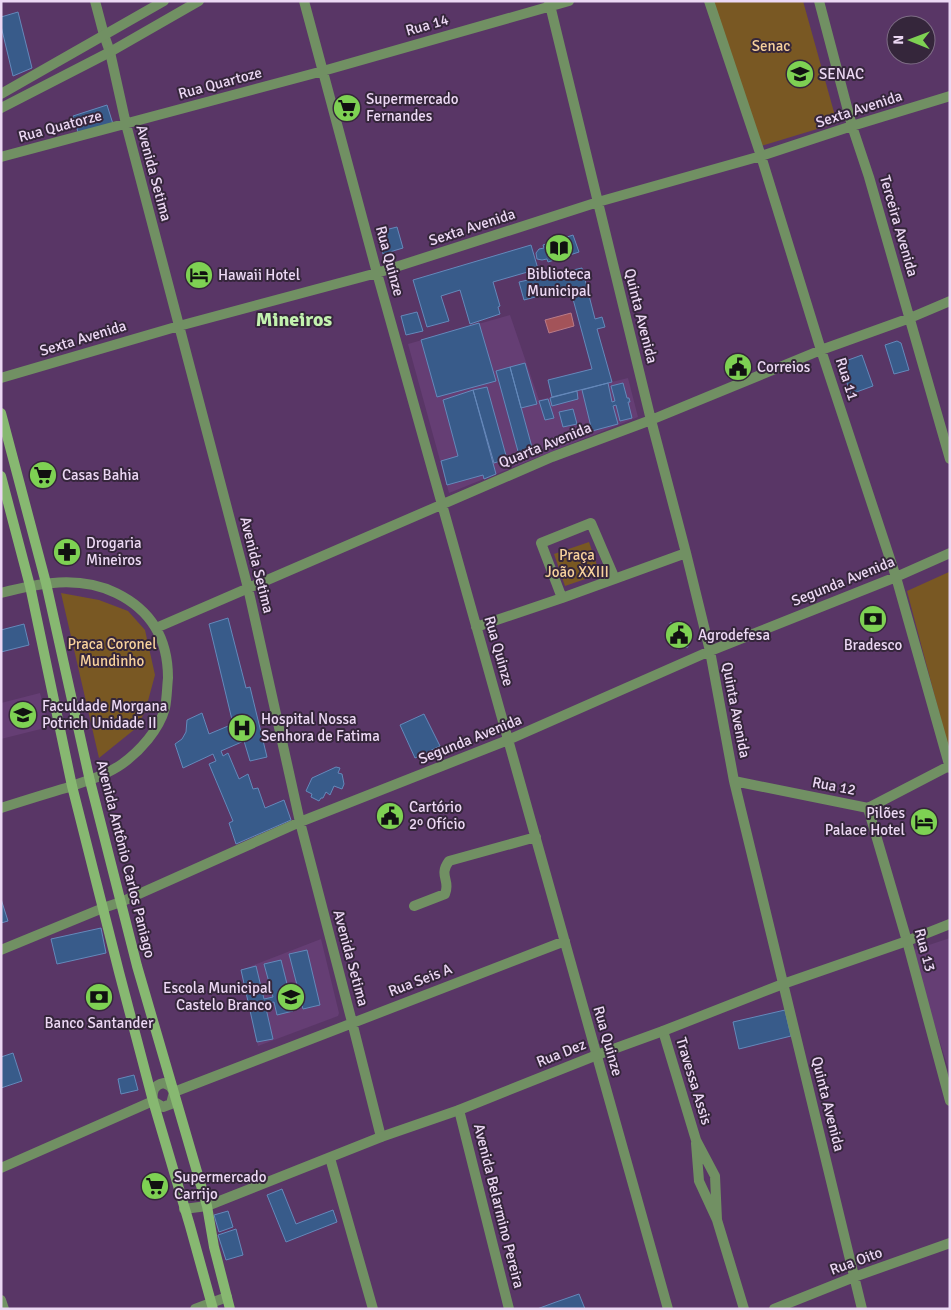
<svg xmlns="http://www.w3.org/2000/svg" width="951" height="1310" font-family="Signika,sans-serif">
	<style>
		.built { fill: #653e74 }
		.green { fill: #795823 }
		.water { fill: #a35359; stroke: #b97b88 }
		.building { fill: #385b8a; stroke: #6489bb }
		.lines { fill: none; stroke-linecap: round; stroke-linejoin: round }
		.minor { stroke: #719063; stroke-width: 10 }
		.tertiary { stroke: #719063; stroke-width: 10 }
		.secondary { stroke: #87b871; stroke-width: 10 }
		.labels { text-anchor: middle; stroke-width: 4; stroke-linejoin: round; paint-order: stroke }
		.street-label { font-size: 15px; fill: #ecd8f4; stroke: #35263b }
		.park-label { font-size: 15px; fill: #f7d19c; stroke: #35263b }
		.poi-label { font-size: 15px; fill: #ecd8f4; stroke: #35263b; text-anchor: start }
		.district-label { font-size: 20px; font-weight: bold; fill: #c3f2af; stroke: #35263b }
	</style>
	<rect width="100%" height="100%" fill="#593666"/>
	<path class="built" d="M510,315L539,400L628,378L638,417L449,493L408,344Z
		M40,693L49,727L1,739V703Z
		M950,938V1074L911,951Z
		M321,939L339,1013L338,1016L258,1046L241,970Z"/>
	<path class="green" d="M711,1H803L837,123L761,146Z
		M589,542L600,574L565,586L554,554Z
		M949,572L950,575V754L907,591Z
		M61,593L99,600L128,611L145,630L155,675L145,712L135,729L99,758Z"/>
	<path class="water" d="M571,313L574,326L549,333L545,320Z"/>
	<path class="building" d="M18,12L32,68L13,76L1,26V17Z
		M107,105L113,124L79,135L73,116Z
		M397,227L403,248L383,254L377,232Z
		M573,235L579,252L548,262L547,259L542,260L537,259L536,253L539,249L544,248L543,245Z
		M531,245L538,269L493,282L500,306L498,307L500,314L470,324L460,290L441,296L449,321L427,327L413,280Z
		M582,268L595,319L602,317L605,327L597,329L612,382L552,397L548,380L592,369L570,288L524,300L519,282Z
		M417,312L423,331L406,335L401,316Z
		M479,323L496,381L437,397L421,340Z
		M897,341L901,343L909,370L894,374L885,345Z
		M862,355L873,386L851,394L840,363Z
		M525,363L537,404L521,408L510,367Z
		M510,367L533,451L519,455L496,371Z
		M608,383L612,402L615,401L611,386L623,383L627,398H629L630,402H628L632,418L620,421L616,405L613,406L618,424L592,431L582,390Z
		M487,387L507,459L494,463L473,390Z
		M473,390L496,474L484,479L483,475L447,485L441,461L458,456L443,400Z
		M577,391L578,399L552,406L550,398Z
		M548,399L554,418L545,420L539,401Z
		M573,409L577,424L563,427L559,412Z
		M228,618L246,688L250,687L267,757L250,761L244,741L221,751L223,756L228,753L239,779L248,774L253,789L258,788L265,808L284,800L291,820L236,844L229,823L233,821L209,764L216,761L213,754L183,768L175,744L182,739L186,732L187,720L202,713L209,734L233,724L209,624Z
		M681,621L688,647L677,649L670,623Z
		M24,624L29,645L1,652V630Z
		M424,714L440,746L415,758L400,725Z
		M336,767L340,768L338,773L342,774L344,784L342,789L334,786L330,795L326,792L323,798H321L319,801L311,797L312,794L306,791L312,778Z
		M1,899L8,921L1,923Z
		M101,928L106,953L57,964L51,939Z
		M307,950L320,1005L303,1009L299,994L290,996L293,1011L277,1015L274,1002L265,1004L273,1039L257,1042L241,970L256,966L264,999L273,997L264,964L281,960L289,992L298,989L289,954Z
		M785,1010L791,1036L739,1049L733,1022Z
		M13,1053L22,1081L1,1088V1057Z
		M134,1075L138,1090L121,1094L118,1079Z
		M282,1189L296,1224L333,1210L337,1222L286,1242L267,1195Z
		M228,1211L233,1227L219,1232L214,1215Z
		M236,1229L243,1255L226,1260L218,1235Z
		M579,1294L585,1309H537L556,1302Z"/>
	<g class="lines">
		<path class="minor" d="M95,1L104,35L110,52L126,124L248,588L300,822L352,1022L381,1137
			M304,1L377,273L668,1309
			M549,1L651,420L686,553L710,651L734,781L862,1309
			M709,1L761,156L821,350L896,577L950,768
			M819,1L852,126L869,177L950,459
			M1,157L323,71L569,1
			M1,378L179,326L377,273L598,202L761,156L852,126L950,96
			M1,593C39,583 79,575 116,593C151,610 168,639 168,678C167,687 167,698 165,708C159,730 140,751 122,764C105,776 85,781 66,788C45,794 23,801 1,808
			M562,598L541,543L591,523L615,579
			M476,627L562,598L686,553
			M156,628L552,457L651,420L821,350L910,318L950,301
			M734,781L868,808L949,766
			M868,808L907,941L950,1101
			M414,906L445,894C451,880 438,876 449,861L536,837
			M1,950L103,908L121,902L300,822L508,740L710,651L896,577L950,553
			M663,1031L696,1140L715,1176L717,1220
			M164,1083L170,1086L174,1092L171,1104L163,1107L153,1101C152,1092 153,1085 164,1083Z
			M174,1092L565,941
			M459,1110L509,1309
			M696,1143L699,1181L717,1220L744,1309
			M330,1158L373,1309
			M1,1168L153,1101
			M1,1300L4,1309
			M195,1309L227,1297
			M774,1309L854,1277L950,1243"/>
		<path class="tertiary" d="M1,94L164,1
			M1,108L110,52L199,1
			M184,1209L207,1206L381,1137L459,1110L597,1055L663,1031L783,984L907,941L950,924"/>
		<path class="secondary" d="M1,413L46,583L90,781L137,966L207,1206L214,1247L230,1309
			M1,476L30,586L72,786L119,972L153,1101L190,1226L213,1309"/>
	</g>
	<defs>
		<symbol id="school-disc" viewBox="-11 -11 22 22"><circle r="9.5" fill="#7ed153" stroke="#35263b"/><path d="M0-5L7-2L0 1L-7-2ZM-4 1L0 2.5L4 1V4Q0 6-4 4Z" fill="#111"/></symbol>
		<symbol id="supermarket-disc" viewBox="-11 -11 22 22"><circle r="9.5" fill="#7ed153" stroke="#35263b"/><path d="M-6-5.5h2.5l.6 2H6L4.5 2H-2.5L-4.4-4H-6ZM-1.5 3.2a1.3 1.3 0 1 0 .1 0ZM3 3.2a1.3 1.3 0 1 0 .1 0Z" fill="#111"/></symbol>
		<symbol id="library-disc" viewBox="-11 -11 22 22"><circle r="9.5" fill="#7ed153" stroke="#35263b"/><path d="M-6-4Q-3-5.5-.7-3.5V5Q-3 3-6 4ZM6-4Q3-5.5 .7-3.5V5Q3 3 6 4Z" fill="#111"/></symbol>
		<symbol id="hotel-disc" viewBox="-11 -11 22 22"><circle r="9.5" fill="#7ed153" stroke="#35263b"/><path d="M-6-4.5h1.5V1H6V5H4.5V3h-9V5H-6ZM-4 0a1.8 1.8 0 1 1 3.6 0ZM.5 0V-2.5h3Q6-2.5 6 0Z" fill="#111"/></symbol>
		<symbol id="civic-disc" viewBox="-11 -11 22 22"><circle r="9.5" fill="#7ed153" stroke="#35263b"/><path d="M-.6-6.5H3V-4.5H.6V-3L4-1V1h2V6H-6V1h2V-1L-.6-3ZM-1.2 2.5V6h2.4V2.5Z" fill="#111"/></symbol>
		<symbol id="pharmacy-disc" viewBox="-11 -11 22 22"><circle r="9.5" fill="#7ed153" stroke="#35263b"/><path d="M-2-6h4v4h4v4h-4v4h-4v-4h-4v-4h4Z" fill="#111"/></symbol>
		<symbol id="bank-disc" viewBox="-11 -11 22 22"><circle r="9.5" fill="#7ed153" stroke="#35263b"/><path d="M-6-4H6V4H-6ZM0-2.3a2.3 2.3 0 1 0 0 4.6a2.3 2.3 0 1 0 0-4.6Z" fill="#111"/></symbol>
		<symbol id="university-disc" viewBox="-11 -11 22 22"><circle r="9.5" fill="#7ed153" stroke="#35263b"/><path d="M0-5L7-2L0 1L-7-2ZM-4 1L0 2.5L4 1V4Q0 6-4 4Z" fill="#111"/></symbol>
		<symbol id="hospital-disc" viewBox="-11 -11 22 22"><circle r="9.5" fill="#7ed153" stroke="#35263b"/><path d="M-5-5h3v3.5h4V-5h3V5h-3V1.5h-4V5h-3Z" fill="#111"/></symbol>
	</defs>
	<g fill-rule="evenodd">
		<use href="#school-disc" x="784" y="58" width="32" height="32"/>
		<use href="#supermarket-disc" x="331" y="92" width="32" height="32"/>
		<use href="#library-disc" x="543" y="232" width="32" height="32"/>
		<use href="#hotel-disc" x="183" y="259" width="32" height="32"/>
		<use href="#civic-disc" x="722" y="351" width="32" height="32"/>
		<use href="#supermarket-disc" x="27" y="459" width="32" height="32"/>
		<use href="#pharmacy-disc" x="51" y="536" width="32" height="32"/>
		<use href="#bank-disc" x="857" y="603" width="32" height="32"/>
		<use href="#civic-disc" x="663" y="619" width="32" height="32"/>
		<use href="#university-disc" x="7" y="699" width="32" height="32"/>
		<use href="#hospital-disc" x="226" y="712" width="32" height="32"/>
		<use href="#civic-disc" x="374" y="800" width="32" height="32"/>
		<use href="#hotel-disc" x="908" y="806" width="32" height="32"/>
		<use href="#bank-disc" x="83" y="981" width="32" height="32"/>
		<use href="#school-disc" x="275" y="981" width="32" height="32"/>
		<use href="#supermarket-disc" x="139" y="1170" width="32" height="32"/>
	</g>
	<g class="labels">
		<g class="street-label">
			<text transform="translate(427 25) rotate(-16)" y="5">Rua 14</text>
			<text transform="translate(220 83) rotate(-15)" y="5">Rua Quartoze</text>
			<text transform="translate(859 109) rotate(-18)" y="5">Sexta Avenida</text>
			<text transform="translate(60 126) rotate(-15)" y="5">Rua Quatorze</text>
			<text transform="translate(154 173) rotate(75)" y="5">Avenida Setima</text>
			<text transform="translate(899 226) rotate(74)" y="5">Terceira Avenida</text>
			<text transform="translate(472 227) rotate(-18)" y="5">Sexta Avenida</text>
			<text transform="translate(390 261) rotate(75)" y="5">Rua Quinze</text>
			<text transform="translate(641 316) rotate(76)" y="5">Quinta Avenida</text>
			<text transform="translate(83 338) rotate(-17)" y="5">Sexta Avenida</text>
			<text transform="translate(847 379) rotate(72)" y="5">Rua 11</text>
			<text transform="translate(545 445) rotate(-22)" y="5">Quarta Avenida</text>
			<text transform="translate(257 565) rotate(76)" y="5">Avenida Setima</text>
			<text transform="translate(843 581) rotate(-22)" y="5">Segunda Avenida</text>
			<text transform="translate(499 651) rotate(74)" y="5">Rua Quinze</text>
			<text transform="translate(736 710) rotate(79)" y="5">Quinta Avenida</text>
			<text transform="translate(470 739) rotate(-22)" y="5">Segunda Avenida</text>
			<text transform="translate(834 786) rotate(11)" y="5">Rua 12</text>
			<text transform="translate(126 859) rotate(76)" y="5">Avenida Antônio Carlos Paniago</text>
			<text transform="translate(925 950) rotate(75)" y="5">Rua 13</text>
			<text transform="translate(351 958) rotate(75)" y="5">Avenida Setima</text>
			<text transform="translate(420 980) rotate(-21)" y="5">Rua Seis A</text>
			<text transform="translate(608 1041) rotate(74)" y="5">Rua Quinze</text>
			<text transform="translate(561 1053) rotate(-22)" y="5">Rua Dez</text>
			<text transform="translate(694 1081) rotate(73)" y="5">Travessa Assis</text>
			<text transform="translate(828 1104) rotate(76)" y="5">Quinta Avenida</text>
			<text transform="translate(499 1206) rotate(76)" y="5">Avenida Belarmino Pereira</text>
			<text transform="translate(856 1261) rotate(-20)" y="5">Rua Oito</text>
		</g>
		<g class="park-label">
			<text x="771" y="51">Senac</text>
			<text x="577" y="560">Praça<tspan x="577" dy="17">João XXIII</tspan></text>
			<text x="112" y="649">Praca Coronel<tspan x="112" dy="17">Mundinho</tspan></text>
		</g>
		<g class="poi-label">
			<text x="819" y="79">SENAC</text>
			<text x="366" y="104">Supermercado<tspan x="366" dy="17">Fernandes</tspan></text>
			<text x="559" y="279" text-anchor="middle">Biblioteca<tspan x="559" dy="17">Municipal</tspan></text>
			<text x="218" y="280">Hawaii Hotel</text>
			<text x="757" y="372">Correios</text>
			<text x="62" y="480">Casas Bahia</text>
			<text x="86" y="548">Drogaria<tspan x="86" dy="17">Mineiros</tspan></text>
			<text x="698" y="640">Agrodefesa</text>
			<text x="873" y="650" text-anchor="middle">Bradesco</text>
			<text x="42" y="711">Faculdade Morgana<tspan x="42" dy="17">Potrich Unidade II</tspan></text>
			<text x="261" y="724">Hospital Nossa<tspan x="261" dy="17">Senhora de Fatima</tspan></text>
			<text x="409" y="812">Cartório<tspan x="409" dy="17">2º Ofício</tspan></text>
			<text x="905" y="818" text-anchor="end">Pilões<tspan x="905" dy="17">Palace Hotel</tspan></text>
			<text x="272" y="993" text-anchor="end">Escola Municipal<tspan x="272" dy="17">Castelo Branco</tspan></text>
			<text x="99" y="1028" text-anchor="middle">Banco Santander</text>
			<text x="174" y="1182">Supermercado<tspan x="174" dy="17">Carrijo</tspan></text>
		</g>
		<g class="district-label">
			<text x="294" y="326">Mineiros</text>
		</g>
	</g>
	<rect width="951" height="1310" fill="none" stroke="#ecd8f4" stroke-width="5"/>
	<g transform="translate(911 40) rotate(271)"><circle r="24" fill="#35263b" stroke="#7e6d85"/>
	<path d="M0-4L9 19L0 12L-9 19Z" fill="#7ed153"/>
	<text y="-8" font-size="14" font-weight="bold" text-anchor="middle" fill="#ecd8f4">N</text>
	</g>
</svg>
